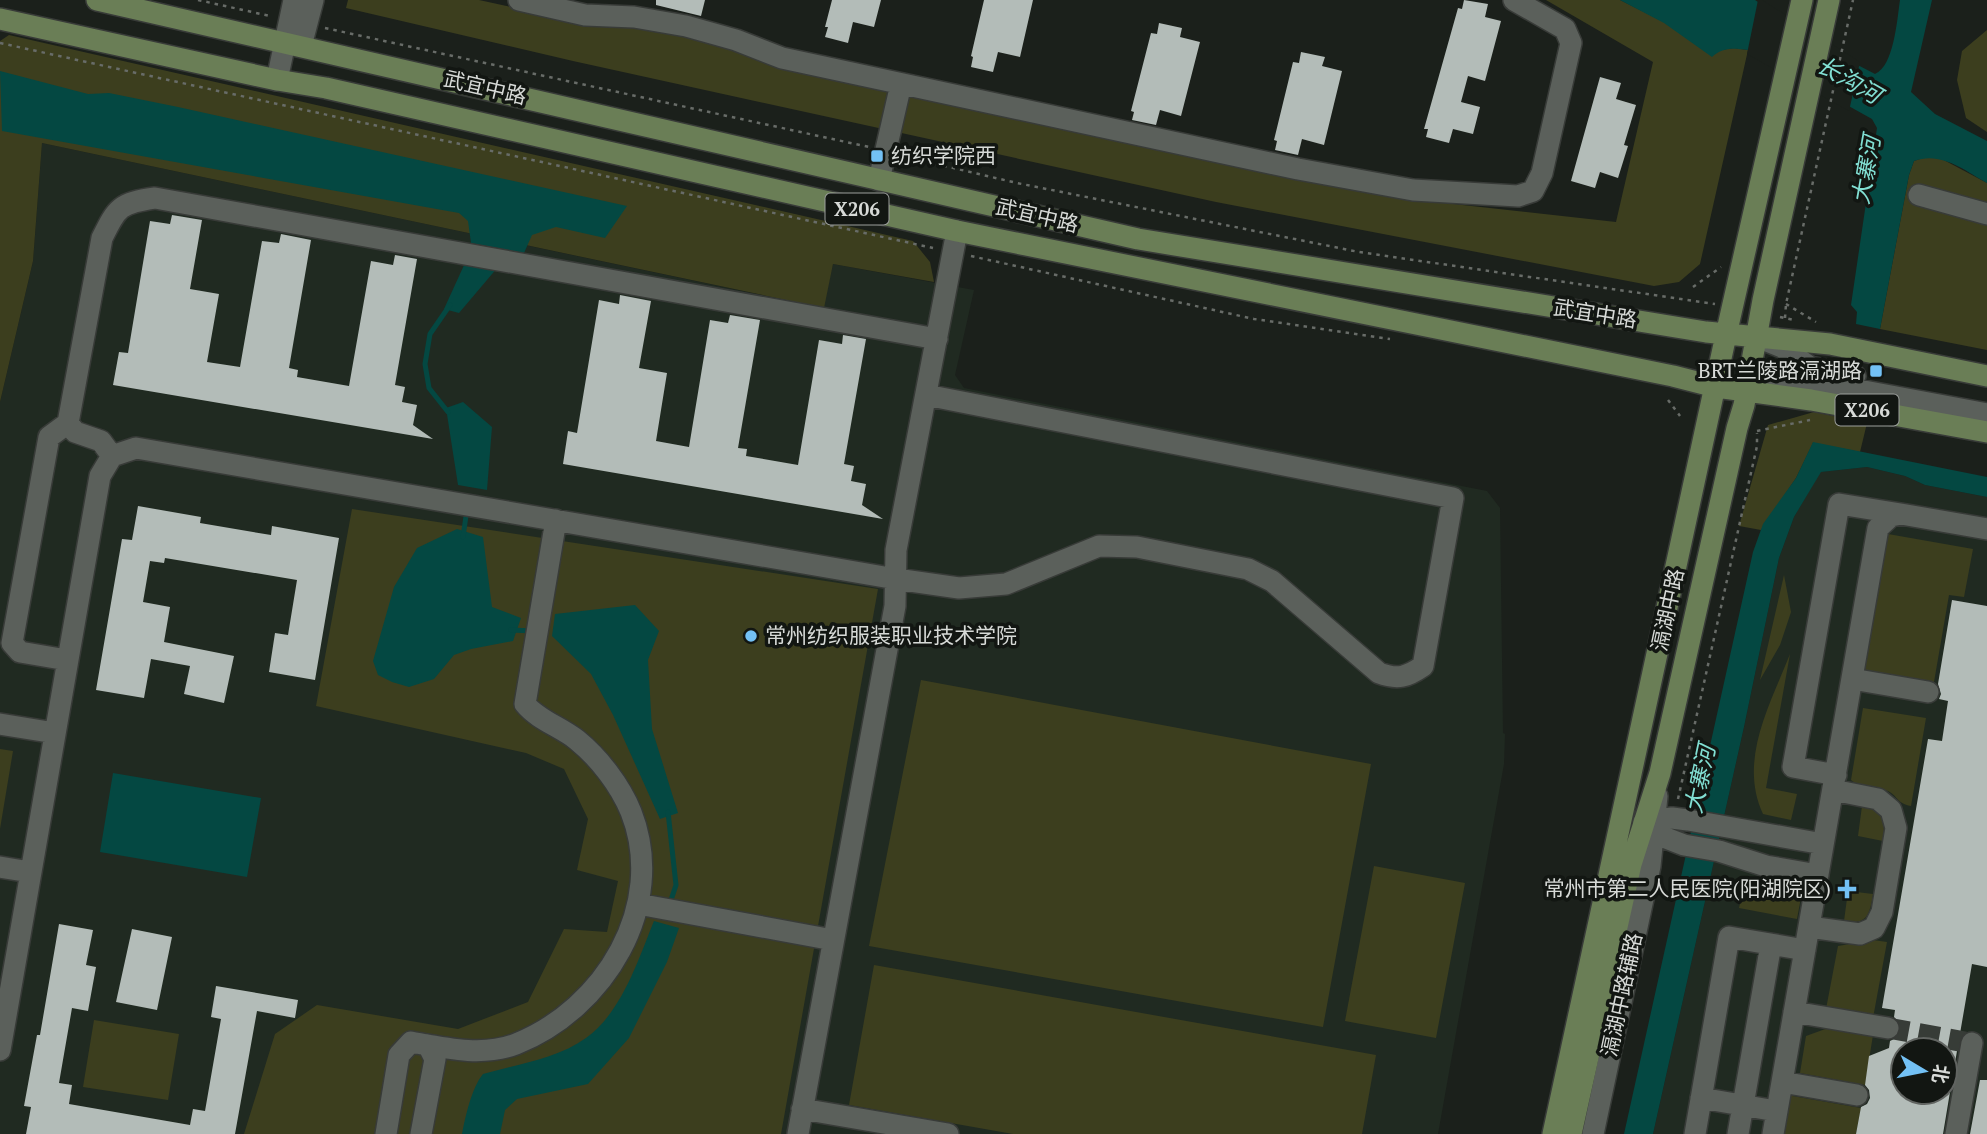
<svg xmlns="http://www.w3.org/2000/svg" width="1987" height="1134" font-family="'PT Serif','Noto Sans SC',serif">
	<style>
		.built { fill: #202a21; fill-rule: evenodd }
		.green { fill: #3c3e1e }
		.water { fill: #044842 }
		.pier { fill: #1b201b }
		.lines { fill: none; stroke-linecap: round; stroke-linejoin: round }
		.stream { stroke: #044842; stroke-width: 5 }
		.building { fill: #b3bcb8 }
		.minor-tunnel { stroke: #373c37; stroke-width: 21; stroke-dasharray: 21 10; stroke-linecap: butt }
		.minor-casing { stroke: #383b38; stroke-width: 24 }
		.major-casing { stroke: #383b38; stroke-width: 24 }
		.path { stroke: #686c68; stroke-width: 2.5; stroke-dasharray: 3.5 5; stroke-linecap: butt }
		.minor { stroke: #5b605b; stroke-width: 21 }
		.major { stroke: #6a7e56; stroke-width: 21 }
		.poi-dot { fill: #73c1f5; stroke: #121612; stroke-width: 2.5 }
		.labels { text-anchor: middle; stroke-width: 7; stroke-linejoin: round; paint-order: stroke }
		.shield { fill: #121612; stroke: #9c9f9c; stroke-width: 2 }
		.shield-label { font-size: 19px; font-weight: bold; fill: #d7dad7 }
		.street-label { font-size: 21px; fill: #d7dad7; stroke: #121612 }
		.poi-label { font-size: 21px; fill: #d7dad7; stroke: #121612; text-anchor: start }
		.water-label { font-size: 23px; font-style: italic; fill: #82e0d4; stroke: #121612 }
	</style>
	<rect width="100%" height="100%" fill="#1b201b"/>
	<path class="built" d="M42,143L823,308L833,264L974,290L955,375L964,388L1487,491L1500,508L1503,733L1505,734L1504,764L1438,1134H0V402L33,261Z
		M1867,467L1905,476L1925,485L1987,497V1134H1653L1744,727L1779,558L1794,517L1820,472ZM1903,1050H1945V1092H1903Z"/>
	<path class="green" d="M348,0H479L580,22L646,26L932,99L1390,197L1616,222L1653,62L1546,0H1620L1720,50L1734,48L1748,50L1700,264L1679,282L1654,286L1216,202L573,61L346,8Z
		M1987,30V132L1966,118L1957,80L1962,51Z
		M9,35L913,241L930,262L934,282L833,264L824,308L42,143L33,261L0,402V41Z
		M1926,157L1940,158L1987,183V350L1880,329L1909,175L1914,161Z
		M1814,412L1867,423L1860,452L1813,443L1796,478L1761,530L1739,526L1768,425Z
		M352,509L878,589L781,1134H244L275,1034L317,1005L458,1029L528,1002L564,929L607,932L618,881L577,870L588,819L564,769L526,753L316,706Z
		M1888,534L1973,549L1964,597L1949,595L1934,682L1864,670Z
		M1784,575L1791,612L1780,645L1760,680Z
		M1790,654L1766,788L1797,794L1791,820L1763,814C1738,760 1770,705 1790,654Z
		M921,680L1371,764L1323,1027L869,946Z
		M1863,708L1926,718L1911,806C1896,803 1898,796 1888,791C1876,786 1861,789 1851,780Z
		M0,749L13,751L0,829Z
		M1862,806C1886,809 1885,821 1883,841L1858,836Z
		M1374,866L1465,883L1436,1038L1345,1021Z
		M1745,880L1802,892L1797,919L1739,908Z
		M1848,891L1873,894C1870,914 1867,926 1844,921Z
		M1873,940L1887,942L1873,1018L1826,1009L1838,946Z
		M874,965L1376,1055L1362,1134H1013L849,1105Z
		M94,1020L179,1034L168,1100L83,1087Z
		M1828,1028L1873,1035L1865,1085L1800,1073L1806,1036Z
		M1787,1095L1861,1108L1856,1134H1780Z"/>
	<path class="water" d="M1620,0H1755L1848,60L1875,74C1894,66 1897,20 1900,0H1932L1911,92L1935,114L1987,141V183C1964,170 1941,151 1914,161L1909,175L1880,329L1856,324L1857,312L1851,305L1877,128L1872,119L1748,50C1733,48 1723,47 1712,57L1664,23Z
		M0,71L88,94L109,93L178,107L627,206L605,238L556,227L532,235L524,253L471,243L468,221L459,213L2,131Z
		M465,263L498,267L459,313L444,309Z
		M463,402L492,427L487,490L458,485L446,408Z
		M1813,442L1987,477V497L1925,485L1905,476L1867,467L1821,472L1794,517L1779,558L1744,727L1653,1134H1624L1753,552L1763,524L1796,478Z
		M457,529L483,537L492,607L521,618L513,641L471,649L454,655L434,679L409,687L392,682L378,675L373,661L394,587L417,548Z
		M635,605L659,631L648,660L652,729L678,813L660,819L613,715L591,674L552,636L555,614Z
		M113,773L261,798L247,877L100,852Z
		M654,921L679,928L667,962L629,1038L588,1084L517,1099L505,1110L500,1134H462C465,1117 472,1087 483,1074C517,1064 557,1059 586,1038C622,1012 638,960 654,921Z"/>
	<path class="pier" d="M1758,0H1762L1860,62L1849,111L1747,54Z"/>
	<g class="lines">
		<path class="stream" d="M448,412L429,388L425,364L430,334L450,305
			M463,537L467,509
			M511,630L533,631
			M668,812L676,885L669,906"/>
	</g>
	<path class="building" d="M656,0H705L701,16L656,5Z
		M832,0H881L874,27L853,22L848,43L825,37L828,27H825Z
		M984,0H1033L1020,57L998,52L993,72L971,67L973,57L971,56Z
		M1464,0L1488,4L1485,17L1501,21L1485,81L1468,76L1461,102L1480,107L1473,134L1453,129L1449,143L1426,137L1428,129H1424L1458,8L1462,9Z
		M1159,23L1182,28L1180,37L1200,42L1181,116L1160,110L1156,125L1132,120L1134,112L1131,111L1151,33L1157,34Z
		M1301,52L1325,57L1322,66L1342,71L1324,145L1302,139L1298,155L1275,150L1277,141L1274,140L1293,62L1299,63Z
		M1600,77L1621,83L1616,99L1636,105L1624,145L1628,146L1618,178L1600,172L1595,188L1571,181Z
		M172,215L202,220L190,289L219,294L207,362L240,367L262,241L279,243L281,234L311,240L289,368L298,370L297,377L349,386L371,261L393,265L395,255L417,259L395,385L405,387L402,402L417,405L413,425L433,439L113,385L119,352L128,353L150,221L170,224Z
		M620,295L651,301L639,368L667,373L656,441L689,447L710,320L728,323L730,315L760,320L738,448L747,449L746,456L798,465L819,340L842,344L843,335L866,339L844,464L854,466L851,481L866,484L862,505L883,519L563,464L568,431L577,433L599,300L619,304Z
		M138,506L201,517L200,523L271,535L272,526L339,538L315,680L269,672L275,633L288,635L297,580L165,558L164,563L150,561L143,602L170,607L164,642L234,656L224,703L184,694L190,666L151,659L144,698L96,690L122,539L132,540Z
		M1952,600L1987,606V967L1972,964L1952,1080H1945V1050H1903V1092H1950L1943,1134H1856L1861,1107L1867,1104L1870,1098L1869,1090L1865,1085L1869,1056L1889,1048L1890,1041L1898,1037L1901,1031L1900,1023L1894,1017L1895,1010L1882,1008L1928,739L1942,741L1948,701L1939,699L1941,694L1938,684Z
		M59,924L93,930L86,965L96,967L88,1011L72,1008L59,1083L72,1085L69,1104L190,1125L193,1109L205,1111L221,1019L211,1017L216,986L298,1000L295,1018L257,1011L235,1134H26L31,1107L24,1106L37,1035H40Z
		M132,929L172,937L157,1010L116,1002Z
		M1980,1080H1987V1134H1970Z"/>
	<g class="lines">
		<path class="minor-tunnel" d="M1888,1028L1965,1042"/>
		<defs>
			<path id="minor" d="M519,0L585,15L634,17L686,26L736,40L782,58L1298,169L1413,190L1518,196L1533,191L1542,173L1571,43L1565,29L1514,0
				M301,46L313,0
				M277,80L294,0
				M879,180L901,84
				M1919,195L1987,214
				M1762,339L1782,347L1810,367L1855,376
				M1766,389L1832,385L1987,414
				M112,456L101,441L75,432L68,423L102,238C117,208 119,203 155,198L937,339
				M67,660L20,652L12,643L49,437L68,423
				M1852,679L1928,692
				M0,724L55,733
				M1836,775L1793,767L1839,504L1901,514
				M1644,822L1666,838L1684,845L1719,851L1766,866L1818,875
				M1644,822L1672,818L1688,820L1823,844
				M0,867L30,872
				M638,904L833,940
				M1809,927L1860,934L1874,928L1882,912L1896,828L1891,810L1878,799L1833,790
				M1794,1012L1888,1028
				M0,1050L100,476L112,456L136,448L896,579L959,588L1006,584L1099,546L1137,547L1248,569L1272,581L1379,673C1398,680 1407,677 1423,666L1453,498L926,395
				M1782,1082L1857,1095
				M1701,1098L1776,1111
				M802,1109L948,1134
				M386,1134L399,1055L411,1042C444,1048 483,1057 516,1044C604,1009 668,906 631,812C620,785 599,758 577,740C561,727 538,720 525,704L556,520
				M421,1134L435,1059L428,1045
				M798,1134L895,606L896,550L957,231
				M1593,1134L1650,866L1657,796
				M1695,1134L1729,937L1805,950
				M1738,1134L1771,944
				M1773,1134L1878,528L1891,516L1901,514L1987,529
				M1956,1134L1972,1043"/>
			<path id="major" d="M97,0L1138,239L1706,332L1830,344L1987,376
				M0,19L277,80L326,88L957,231L1673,376L1716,387L1811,400L1987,432
				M1553,1134L1726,335L1802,0
				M1571,1134L1631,864L1660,773L1737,428L1744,405L1763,300L1829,0"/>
		</defs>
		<use href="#minor" class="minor-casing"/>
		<use href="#major" class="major-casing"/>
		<path class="path" d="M198,0L270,16
			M325,28L869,147
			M0,43L933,248
			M902,156L1017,183L1359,252L1715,304
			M971,256L1254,319L1390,339
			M1693,287L1721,267
			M1786,304L1816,322
			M1780,317L1794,320
			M1785,318L1786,304L1853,0
			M1668,400L1680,416
			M1757,431L1810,420
			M1678,799L1757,446V433"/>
		<use href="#minor" class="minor"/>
		<use href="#major" class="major"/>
	</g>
	<g class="poi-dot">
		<rect x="870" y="149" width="14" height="14" rx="3.5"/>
		<rect x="1869" y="364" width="14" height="14" rx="3.5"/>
		<circle cx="751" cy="636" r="7"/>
		<path d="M1843.5 878.5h7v7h7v7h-7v7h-7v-7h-7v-7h7z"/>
	</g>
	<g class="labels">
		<g class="shield">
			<rect x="825.5" y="193.5" width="63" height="31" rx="5"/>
			<rect x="1835.5" y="394.5" width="63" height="31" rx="5"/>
		</g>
		<g class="shield-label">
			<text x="857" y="216">X206</text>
			<text x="1867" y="417">X206</text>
		</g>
		<g class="street-label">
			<text transform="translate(485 88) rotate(13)" y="7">武宜中路</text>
			<text transform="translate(1037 216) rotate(13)" y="7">武宜中路</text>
			<text transform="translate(1595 314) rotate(9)" y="7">武宜中路</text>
			<text transform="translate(1668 610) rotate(-78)" y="7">滆湖中路</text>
			<text transform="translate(1622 995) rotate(-78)" y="7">滆湖中路辅路</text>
		</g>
		<g class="poi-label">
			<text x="891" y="163">纺织学院西</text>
			<text x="1862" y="378" text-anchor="end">BRT兰陵路滆湖路</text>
			<text x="765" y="643">常州纺织服装职业技术学院</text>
			<text x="1831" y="896" text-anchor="end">常州市第二人民医院(阳湖院区)</text>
		</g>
		<g class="water-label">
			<text transform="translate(1849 80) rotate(30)" y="8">长沟河</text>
			<text transform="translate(1866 170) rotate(-80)" y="8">大寨河</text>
			<text transform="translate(1700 779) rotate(-78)" y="8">大寨河</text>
		</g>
	</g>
	<g transform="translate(1924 1071) rotate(100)"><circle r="33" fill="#121612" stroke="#616461" stroke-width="2"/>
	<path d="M0-5L12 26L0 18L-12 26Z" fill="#73c1f5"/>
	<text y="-10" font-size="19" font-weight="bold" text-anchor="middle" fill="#d7dad7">北</text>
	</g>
</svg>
